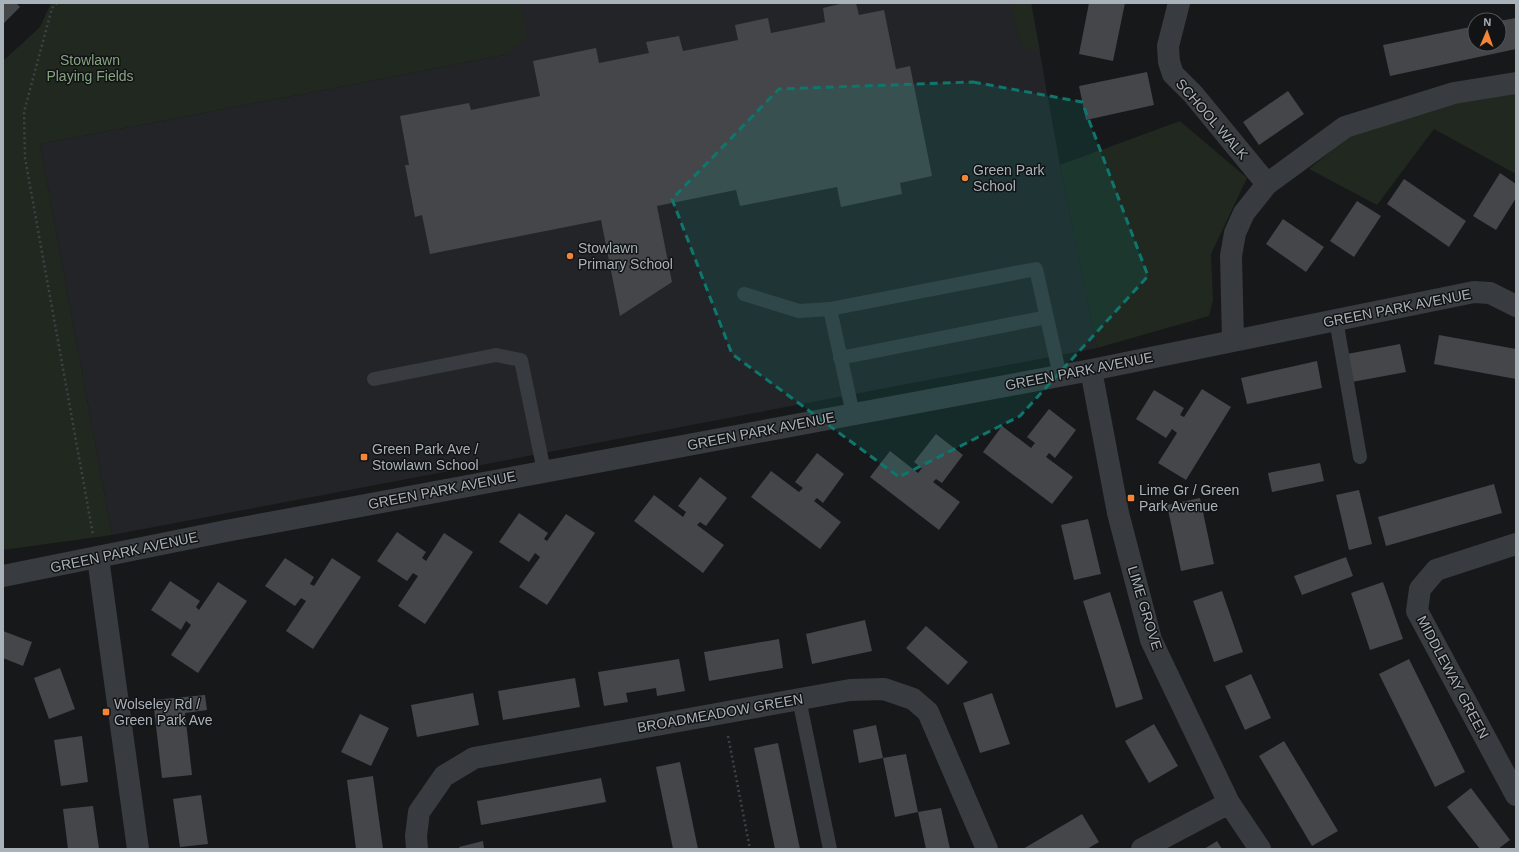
<svg xmlns="http://www.w3.org/2000/svg" width="1519" height="852" font-family="Helvetica,sans-serif">
	<style>
		.built { fill: #232427 }
		.green { fill: #20281f }
		.building { fill: #44464a }
		.lines { fill: none; stroke-linecap: round; stroke-linejoin: round }
		.path { stroke: #3e4246; stroke-width: 2.5; stroke-dasharray: 2 3; stroke-linecap: butt }
		.lane { stroke: #383b3f; stroke-width: 14 }
		.street { stroke: #383b3f; stroke-width: 22 }
		.marked { fill: #0f766e; fill-opacity: 0.2; stroke: #0f766e; stroke-width: 3; stroke-dasharray: 8 5; stroke-linejoin: round }
		.poi-dot { fill: #f28537; stroke: #121315; stroke-width: 1.5 }
		.labels { text-anchor: middle; stroke-width: 3; stroke-linejoin: round; paint-order: stroke }
		.park-label { font-size: 14px; fill: #87a481; stroke: #121315 }
		.street-label { font-size: 14px; fill: #aab2b9; stroke: #121315 }
		.poi-label { font-size: 14px; fill: #aab2b9; stroke: #121315; text-anchor: start }
	</style>
	<rect width="100%" height="100%" fill="#17181a"/>
	<path class="built" d="M493,3H1031L1060,165L1097,348L112,535L40,144L329,89L504,55Z"/>
	<path class="green" d="M51,3H520L527,39L504,55L329,89L40,144L112,535L3,550V61L40,27Z
		M1010,3H1031L1040,51L1023,48Z
		M1516,92V174L1434,129L1377,205L1309,169L1348,137L1465,99Z
		M1180,121L1247,178L1211,254L1213,300L1209,316L1097,348L1060,165Z"/>
	<path class="building" d="M3,3H16L20,7L3,24Z
		M844,3H856L859,15L884,10L896,69L910,66L932,176L900,183L902,194L841,207L837,187L740,206L736,190L657,206L672,282L620,316L601,220L430,254L422,215L415,217L405,165H409L400,116L469,103L471,110L540,96L533,61L596,48L599,63L649,53L646,42L679,36L683,51L738,40L735,25L768,18L771,33L825,22L823,8Z
		M1089,3H1125L1113,61L1079,54Z
		M1516,18V49L1390,76L1383,45L1475,26V44H1499V21Z
		M1147,72L1154,105L1086,120L1079,86Z
		M1288,91L1304,114L1259,145L1243,122Z
		M1500,173L1516,184V198L1496,230L1473,216Z
		M1404,179L1466,221L1449,247L1387,204Z
		M1357,201L1381,216L1354,257L1330,241Z
		M1283,219L1324,247L1306,272L1266,244Z
		M1439,335L1516,349V379L1434,364Z
		M1400,344L1406,372L1352,382L1347,354Z
		M1317,361L1322,388L1247,404L1241,378Z
		M1202,389L1231,407L1186,480L1158,463L1177,433L1172,429L1166,438L1136,419L1154,390L1184,408L1180,415L1184,417Z
		M1049,409L1076,430L1055,458L1049,453L1046,457L1073,477L1052,504L983,452L1002,426L1031,448L1035,443L1027,437Z
		M936,434L963,455L942,483L936,479L933,482L960,502L939,530L870,477L890,451L918,473L922,468L914,462Z
		M817,453L844,474L823,503L817,498L814,501L841,522L820,549L751,497L771,471L799,492L803,488L795,482Z
		M1320,463L1324,481L1272,492L1268,473Z
		M700,477L727,498L706,526L700,522L697,525L724,545L703,573L634,521L654,495L683,517L686,512L678,506Z
		M1494,484L1502,513L1386,546L1378,517Z
		M1359,490L1372,544L1349,550L1336,495Z
		M1200,498L1214,564L1181,571L1167,505Z
		M519,513L548,533L544,539L547,541L566,514L595,533L547,605L519,587L540,557L535,553L529,562L499,542Z
		M1088,519L1101,574L1074,580L1061,525Z
		M397,532L426,552L422,558L426,561L444,533L473,552L425,624L398,606L418,576L413,573L407,581L377,561Z
		M1346,557L1353,576L1302,595L1294,576Z
		M285,558L314,577L310,584L314,586L332,558L361,577L313,649L286,631L306,601L301,598L295,606L265,586Z
		M170,581L200,601L196,607L199,610L218,582L247,601L198,673L171,655L191,625L186,621L181,630L151,610Z
		M1383,582L1403,639L1370,650L1351,593Z
		M1222,591L1243,652L1214,662L1193,601Z
		M1110,592L1143,699L1116,708L1083,601Z
		M865,620L872,651L812,664L806,634Z
		M926,626L968,662L948,685L906,648Z
		M3,631L32,642L23,666L3,658Z
		M779,639L783,668L709,681L704,652Z
		M679,659L685,691L657,696L656,688L626,693L628,702L604,706L598,672Z
		M1409,659L1465,772L1435,787L1379,674Z
		M60,668L75,709L49,719L34,678Z
		M1251,674L1271,718L1245,730L1225,686Z
		M575,678L580,707L503,720L498,691Z
		M473,693L479,725L417,737L411,705Z
		M992,693L1010,744L980,753L963,703Z
		M205,695L207,710L185,713L192,775L162,778L153,700Z
		M360,714L389,728L371,766L341,752Z
		M1154,724L1178,766L1149,783L1125,741Z
		M876,725L883,758L859,763L853,730Z
		M82,736L88,782L61,786L54,740Z
		M1284,741L1338,831L1312,846L1259,756Z
		M778,743L800,849H775L754,748Z
		M906,754L918,812L895,817L883,758Z
		M680,762L698,849H673L656,767Z
		M373,776L383,849H356L347,780Z
		M601,778L606,802L481,825L477,801Z
		M1471,788L1510,840L1498,849H1480L1447,807Z
		M201,795L208,844L180,847L173,799Z
		M93,806L99,849H68L63,809Z
		M941,808L950,849H926L918,812Z
		M1082,814L1099,842L1087,849H1023Z
		M483,841L484,849H460L459,847Z
		M1217,841L1222,849H1204Z"/>
	<g class="lines">
		<path class="path" d="M57,3L52,8L24,112L25,158L93,535
			M728,736L750,849"/>
		<path class="lane" d="M744,294L799,311L830,309L1036,269L1060,376
			M830,309L853,414
			M1336,320L1360,457
			M840,358L1047,317
			M374,379L496,355L521,360L544,471
			M799,699L830,849"/>
		<path class="street" d="M1179,3L1168,46L1169,62L1173,74L1193,94L1267,184
			M1233,341L1231,256L1235,233L1244,213L1267,184L1345,127L1454,93L1516,83
			M1091,370L1118,513L1151,640L1229,803L1260,849
			M1516,544L1436,570L1420,589L1417,611L1516,795
			M98,558L138,849
			M3,576L226,531L1091,370L1474,292L1490,293L1516,306
			M417,849L416,836L419,812L444,776L474,758L850,690L884,689L913,699L928,712L987,849
			M1142,849L1229,803"/>
	</g>
	<path class="marked" d="M973,82L1082,102L1148,276L1020,416L899,477L732,354L672,199L779,89Z"/>
	<g class="poi-dot">
		<circle cx="965" cy="178" r="4"/>
		<circle cx="570" cy="256" r="4"/>
		<rect x="360" y="453" width="8" height="8" rx="2"/>
		<rect x="1127" y="494" width="8" height="8" rx="2"/>
		<rect x="102" y="708" width="8" height="8" rx="2"/>
	</g>
	<g class="labels">
		<g class="park-label">
			<text x="90" y="65">Stowlawn<tspan x="90" dy="16">Playing Fields</tspan></text>
		</g>
		<g class="street-label">
			<text transform="translate(1212 119) rotate(49)" y="5">SCHOOL WALK</text>
			<text transform="translate(1397 308) rotate(-11)" y="5">GREEN PARK AVENUE</text>
			<text transform="translate(1079 371) rotate(-11)" y="5">GREEN PARK AVENUE</text>
			<text transform="translate(761 431) rotate(-11)" y="5">GREEN PARK AVENUE</text>
			<text transform="translate(442 490) rotate(-11)" y="5">GREEN PARK AVENUE</text>
			<text transform="translate(124 552) rotate(-12)" y="5">GREEN PARK AVENUE</text>
			<text transform="translate(1145 608) rotate(73)" y="5">LIME GROVE</text>
			<text transform="translate(1453 677) rotate(62)" y="5">MIDDLEWAY GREEN</text>
			<text transform="translate(720 713) rotate(-10)" y="5">BROADMEADOW GREEN</text>
		</g>
		<g class="poi-label">
			<text x="973" y="175">Green Park<tspan x="973" dy="16">School</tspan></text>
			<text x="578" y="253">Stowlawn<tspan x="578" dy="16">Primary School</tspan></text>
			<text x="372" y="454">Green Park Ave /<tspan x="372" dy="16">Stowlawn School</tspan></text>
			<text x="1139" y="495">Lime Gr / Green<tspan x="1139" dy="16">Park Avenue</tspan></text>
			<text x="114" y="709">Wolseley Rd /<tspan x="114" dy="16">Green Park Ave</tspan></text>
		</g>
	</g>
	<rect width="1519" height="852" fill="none" stroke="#aab2b9" stroke-width="8"/>
	<g transform="translate(1487 32) rotate(2)"><circle r="19" fill="#121315" stroke="#4f5357"/>
	<path d="M0-3L7 15L0 10L-7 15Z" fill="#f28537"/>
	<text y="-6" font-size="11" font-weight="bold" text-anchor="middle" fill="#aab2b9">N</text>
	</g>
</svg>
